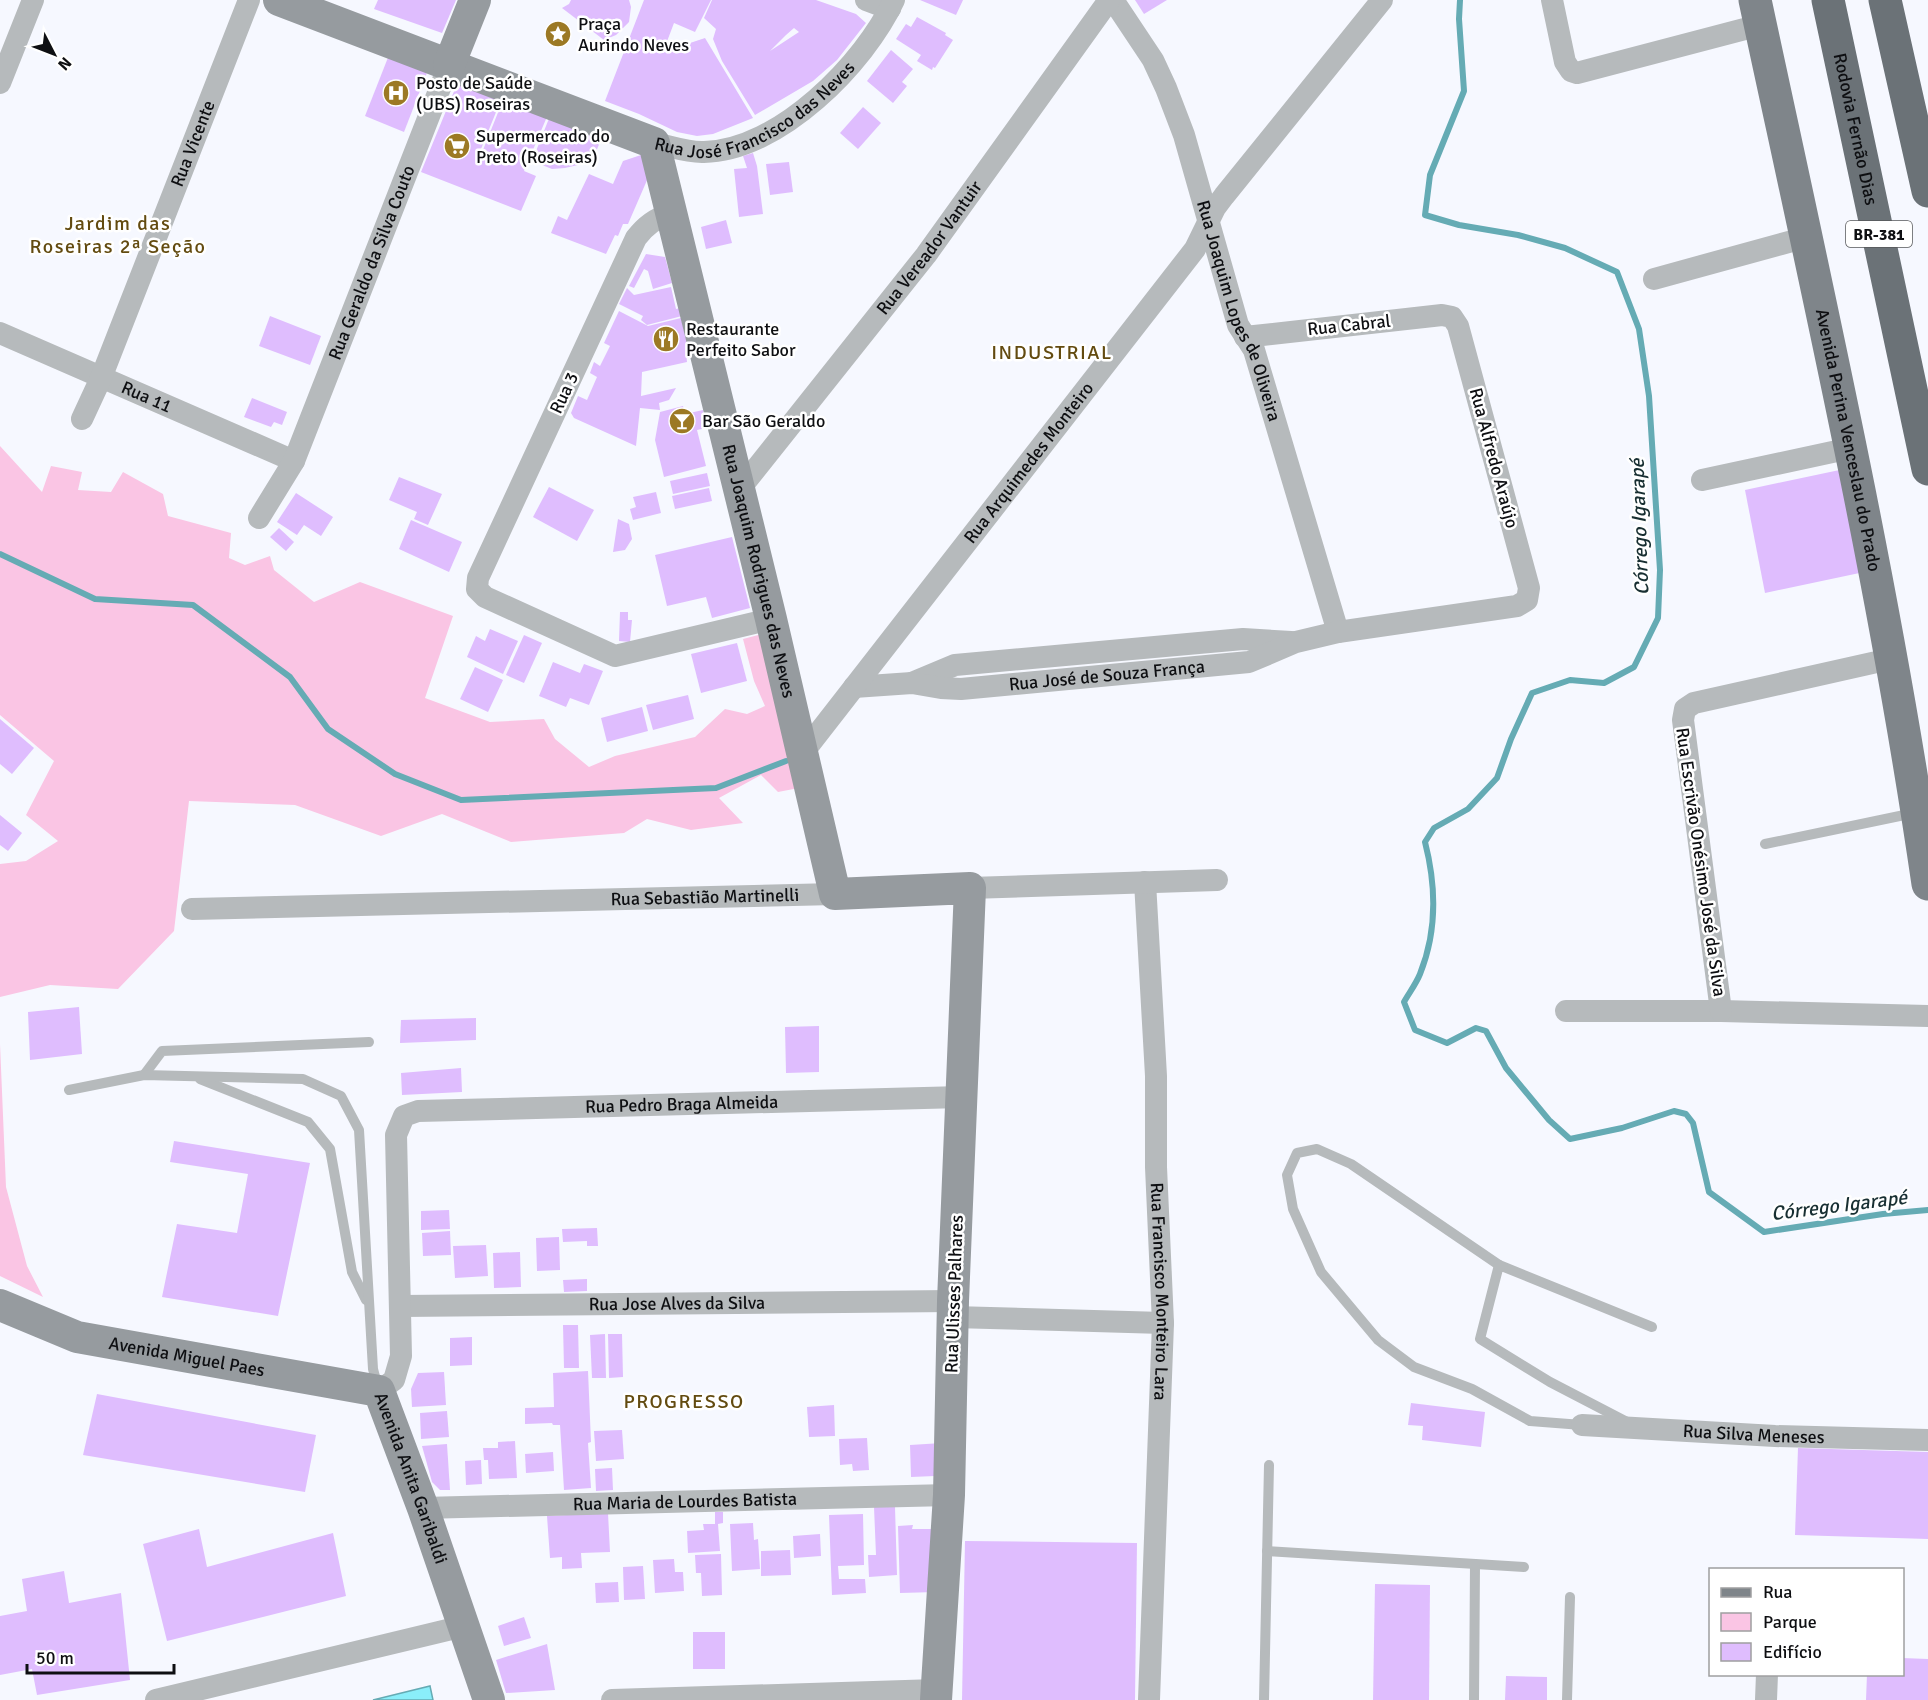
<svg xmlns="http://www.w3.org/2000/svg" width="1928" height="1700" font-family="Signika,sans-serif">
<rect width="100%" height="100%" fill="#f6f8ff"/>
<g fill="#fac5e4">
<path d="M0,446L42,492L51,466L82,472L78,490L111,492L123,472L163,494L168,516L231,533L229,558L245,565L270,556L274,570L314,602L360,582L453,616L425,698L490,722L544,719L555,739L589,767L615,756L695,737L725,709L747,714L765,706L754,681L743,639L766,633L804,787L778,792L761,775L719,798L743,823L691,830L647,819L624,833L511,842L442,814L381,836L295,805L189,801L174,931L118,989L50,985L0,997V864L26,861L58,841L26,815L54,761L0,715Z"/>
<path d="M0,1044L6,1187L27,1266L43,1297L0,1276Z"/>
</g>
<path fill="#8aeefa" stroke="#65abb4" stroke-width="1.5" d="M430,1686L433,1700H373Z"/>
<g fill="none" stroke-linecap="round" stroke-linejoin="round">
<g stroke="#65abb4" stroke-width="6">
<path d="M1460,0L1459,19L1464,91L1430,175L1425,215L1459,225L1518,235L1565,248L1617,272L1639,329L1649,396L1660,570L1658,618L1634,667L1604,683L1570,680L1532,693L1511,739L1497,778L1468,809L1434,828L1425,842C1436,885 1437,932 1420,974C1416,984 1409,993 1404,1002L1415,1030L1447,1043L1476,1028L1486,1031L1506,1068L1549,1120L1570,1139L1622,1128L1674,1111L1686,1114L1693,1123L1709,1192L1764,1232L1883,1214L1928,1210"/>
<path d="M0,554L95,599L193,605L290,677L328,729L395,774L461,800L716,788L786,761"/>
</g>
</g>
<g fill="#dfbdfe" fill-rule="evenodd">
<path d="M378,0H456L442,33L374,9Z"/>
<path d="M571,0H629L631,7L629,22L616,35L604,40L562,8L569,4Z"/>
<path d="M644,0H711L695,32L674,23L663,52L705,38L753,118L713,134L697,136L677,132L639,114L605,101Z"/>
<path d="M712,0H816L856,14L866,23L837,60L813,81L755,115L722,61L713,39L716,29L704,18ZM794,28L799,32L770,51L786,35Z"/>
<path d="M920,0H963L956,15Z"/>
<path d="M1135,0H1167L1144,14Z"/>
<path d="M917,17L946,33L945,35L953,40L935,68L933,67L932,70L917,61L921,55L896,39L906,24L911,27Z"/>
<path d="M891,50L913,69L902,82L907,86L893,103L867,81Z"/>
<path d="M389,55L428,70L404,132L365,116Z"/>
<path d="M457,84L503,95L479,154L481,155L505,95L549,112L524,171L536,176L521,211L421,172Z"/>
<path d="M863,107L881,123L858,149L840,133Z"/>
<path d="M550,116L603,135L595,154L578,165L565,168L552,169L532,161Z"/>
<path d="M753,153L757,166L763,214L739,217L734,169L747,168L743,156Z"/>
<path d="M641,155L651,171L628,224H623L618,236L615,235L606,254L551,233L558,216L567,220L589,174L613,184L623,161Z"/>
<path d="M789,162L793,192L770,195L766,164Z"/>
<path d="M726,220L732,243L706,249L701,227Z"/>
<path d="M646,254L665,257L672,283L653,289L648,271L644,269L634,288L629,286Z"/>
<path d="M671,287L676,309L680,308L682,316L647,325L641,320L643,316L619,304L627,288L634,295Z"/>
<path d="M619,311L648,326L681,318L689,352L686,353L687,362L642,372L641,396L676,388L669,400L659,403L660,410L640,408L636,446L574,418L571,413L578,396L587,400L597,377L590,373L594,362L600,366L610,346L604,343Z"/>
<path d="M270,316L321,336L310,365L259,346Z"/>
<path d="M252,398L287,412L282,425L274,422L271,427L244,417Z"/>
<path d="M683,406L685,414L703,410L707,428L697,430L706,466L664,477L655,440L660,412Z"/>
<path d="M1849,468L1869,571L1765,593L1745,490Z"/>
<path d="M707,473L710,486L673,494L670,481Z"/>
<path d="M399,477L442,494L428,525L414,519L417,512L389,500Z"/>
<path d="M549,487L594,510L577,541L533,517Z"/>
<path d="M709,488L712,501L675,509L672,496Z"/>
<path d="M656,492L661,513L633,520L630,509L636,507L633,497Z"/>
<path d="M296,493L333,517L321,536L304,525L297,535L277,522Z"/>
<path d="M618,519L629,524L632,539L625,550L613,552Z"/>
<path d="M411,520L462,542L449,572L399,549Z"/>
<path d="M279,528L294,542L286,551L270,537Z"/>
<path d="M732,537L750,608L712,618L706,597L667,606L655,555Z"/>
<path d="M620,612H628V620H632L630,642L619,641Z"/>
<path d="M490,629L518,641L503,674L467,657L476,636L485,641Z"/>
<path d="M524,635L542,643L524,683L506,675Z"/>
<path d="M737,643L747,681L701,693L691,654Z"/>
<path d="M553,662L580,673L584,664L603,671L589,705L570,698L566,707L539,696Z"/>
<path d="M475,667L503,680L488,712L460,699Z"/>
<path d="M688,695L694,719L653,730L646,705Z"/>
<path d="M642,707L648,731L607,742L601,718Z"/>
<path d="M0,719L34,748L12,774L0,764Z"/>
<path d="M0,815L22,833L8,851L0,845Z"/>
<path d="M79,1007L82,1054L30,1060L28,1012Z"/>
<path d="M476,1018V1040L400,1043L401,1020Z"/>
<path d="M819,1026V1072L786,1073L785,1027Z"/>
<path d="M461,1068L462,1092L402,1095L401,1073Z"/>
<path d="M174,1141L310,1163L278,1316L162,1297L177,1224L237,1233L248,1174L170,1162Z"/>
<path d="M449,1210L450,1229L421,1230V1211Z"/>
<path d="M597,1228L598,1246H587V1241L563,1242L562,1229Z"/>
<path d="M450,1231L451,1255L423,1256L422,1233Z"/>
<path d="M559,1237L560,1270L537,1271L536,1238Z"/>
<path d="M486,1245L488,1276L455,1278L453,1246Z"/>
<path d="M520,1252L521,1287L494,1288L493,1253Z"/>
<path d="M587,1279V1291L564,1292L563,1280Z"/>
<path d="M563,1325H578L579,1368H564Z"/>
<path d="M605,1334L606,1378H592L590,1335Z"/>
<path d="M608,1334H622L623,1377L609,1378Z"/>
<path d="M472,1337V1365L450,1366V1338Z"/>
<path d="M588,1371L591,1442L588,1443L591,1488L564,1490L560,1425H553L552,1423L525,1424V1408L554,1407L553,1373Z"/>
<path d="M444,1372L446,1405L412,1407L411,1389L418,1373Z"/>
<path d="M97,1394L316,1435L305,1492L83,1455Z"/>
<path d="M1411,1403L1485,1412L1481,1447L1422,1440L1423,1426L1408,1425Z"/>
<path d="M834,1405L835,1436L809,1437L807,1407Z"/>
<path d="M447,1411L449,1437L421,1439L420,1413Z"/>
<path d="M622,1430L624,1459L596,1461L594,1431Z"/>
<path d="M867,1438L869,1470L853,1471L852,1464L840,1465L839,1439Z"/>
<path d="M515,1441L517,1478L489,1479L488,1460H484L483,1448H498V1442Z"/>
<path d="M942,1443L935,1476L911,1477L910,1445Z"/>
<path d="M447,1444L450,1490H440L432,1482L422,1446Z"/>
<path d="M1798,1448L1928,1452V1539L1795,1535Z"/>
<path d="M553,1452L554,1471L526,1473L525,1454Z"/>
<path d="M481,1460L482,1484L466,1485L465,1461Z"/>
<path d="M612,1468L613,1490L596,1491L595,1469Z"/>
<path d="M874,1507H895L897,1575L869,1577L868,1555H876Z"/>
<path d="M715,1512H723V1523L718,1524L720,1551L688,1553L687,1531L704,1530L703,1524H715Z"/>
<path d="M608,1513L610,1552L581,1553L582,1568L562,1569V1557L550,1558L547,1516Z"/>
<path d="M863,1514L864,1565L838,1566L839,1579H865L866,1593L832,1595L829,1515Z"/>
<path d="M753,1523L754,1540L758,1539L760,1569L732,1571L730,1524Z"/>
<path d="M913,1525L912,1529H934L936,1592L900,1593L898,1526Z"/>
<path d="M199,1529L207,1567L333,1533L346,1596L167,1641L143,1544Z"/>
<path d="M820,1534L821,1556L794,1558L793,1536Z"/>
<path d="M965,1541L1137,1543L1135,1700H962Z"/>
<path d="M790,1550L791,1575L761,1576V1551Z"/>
<path d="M721,1554L722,1595L702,1596L701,1573H696L695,1555Z"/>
<path d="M674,1559L675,1572H683L684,1591L655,1593L653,1560Z"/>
<path d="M643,1566L645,1599L624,1600L623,1567Z"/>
<path d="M64,1571L69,1603L121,1593L130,1680L37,1695L32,1669L0,1675V1616L27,1611L22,1579Z"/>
<path d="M618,1582L619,1602L596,1603L595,1583Z"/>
<path d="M1375,1584L1430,1585L1429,1700H1373Z"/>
<path d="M524,1617L531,1638L504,1646L498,1626Z"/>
<rect x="693" y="1632" width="32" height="37"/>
<path d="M547,1644L555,1690L506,1693L496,1660Z"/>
<path d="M1902,1658L1928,1659V1700H1866L1867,1674H1902Z"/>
<path d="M1506,1676L1547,1677V1700H1505Z"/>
</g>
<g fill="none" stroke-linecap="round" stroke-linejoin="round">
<g stroke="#b6babc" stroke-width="10">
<path d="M1765,844L1914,813"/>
<path d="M144,1075L162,1051L369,1042"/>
<path d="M200,1079L308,1122L330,1149L352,1272L366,1300"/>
<path d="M69,1090L144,1075L303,1079L341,1096L359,1130L373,1369L378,1388"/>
<path d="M1499,1265L1351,1164L1317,1149L1297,1153L1287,1175L1293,1209L1321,1272L1378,1340L1414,1367L1472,1389L1530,1421L1582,1425"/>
<path d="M1627,1422L1550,1382L1480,1339L1499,1265L1652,1327"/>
<path d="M1267,1551L1524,1567"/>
<path d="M1264,1700L1269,1465"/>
<path d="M1474,1700L1475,1564"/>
<path d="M1567,1700L1570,1597"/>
</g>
<g stroke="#b6babc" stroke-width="22">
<path d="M866,0L890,9"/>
<path id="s1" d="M1113,0L1153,60L1166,88L1184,135L1238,325L1254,350L1338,632"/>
<path d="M1552,0L1565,62L1571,71L1577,73L1760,25"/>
<path d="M0,83L33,0"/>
<path id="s2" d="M654,143C670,146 688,153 704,152C779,151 865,63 894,0"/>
<path d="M671,213C655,219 646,225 636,238L478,578L477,589L485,597L615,656L771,619"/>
<path d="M1654,279L1807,237"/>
<path id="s3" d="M0,333L294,461"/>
<path id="s4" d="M82,419L101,378L249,0"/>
<path d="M1702,480L1851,448"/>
<path id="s5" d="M739,490L926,255L1109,0"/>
<path id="s6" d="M259,518L294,461L449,65"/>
<path d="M912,683L955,665L1243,639L1291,642"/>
<path id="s7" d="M854,687L912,683L941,688L961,689L1249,662L1296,642L1338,632L1517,606L1527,600L1529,588L1458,326L1452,317L1442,315L1245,337"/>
<path id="s8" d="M802,754L1195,249L1215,208L1224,196L1382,0"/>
<path id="s9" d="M1145,882L1156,1076V1167L1163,1323L1149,1700"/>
<path d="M970,888L1217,880"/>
<path id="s10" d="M192,909L835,894"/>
<path d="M1566,1011H1721L1928,1016"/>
<path d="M1721,1011L1683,720L1685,709L1694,703L1890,659"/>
<path id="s11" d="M401,1306L953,1301"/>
<path d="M953,1317L1163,1323"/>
<path id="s12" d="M379,1391L394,1380L401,1356L396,1135L404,1116L418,1111L962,1097"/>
<path id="s13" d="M1582,1425L1775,1436L1928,1440"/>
<path id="s14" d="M423,1508L949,1495"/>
<path d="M156,1700L464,1626"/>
<path d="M612,1700L937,1690"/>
<path d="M1766,1700L1767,1674"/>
</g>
<g stroke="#969b9f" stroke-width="32">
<path id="s15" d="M279,0L654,143L771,619L835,894L970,888L953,1301L949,1495L936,1700"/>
<path d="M449,65L475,0"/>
<path id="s16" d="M0,1305L77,1337L379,1391L423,1508L489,1700"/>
</g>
<path stroke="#7f858a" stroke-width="33" id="s17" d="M1755,0C1818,294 1885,587 1928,884"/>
<g stroke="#6b7277" stroke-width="33">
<path id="s18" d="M1828,0L1928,469"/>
<path d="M1885,0L1928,191"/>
</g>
</g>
<defs>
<symbol id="sight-disc" viewBox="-11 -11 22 22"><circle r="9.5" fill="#9c7924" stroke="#fff"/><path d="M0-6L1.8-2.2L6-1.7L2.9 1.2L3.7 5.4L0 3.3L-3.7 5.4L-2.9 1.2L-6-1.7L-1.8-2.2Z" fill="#fff"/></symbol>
<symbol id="hospital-disc" viewBox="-11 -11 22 22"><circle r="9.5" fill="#9c7924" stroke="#fff"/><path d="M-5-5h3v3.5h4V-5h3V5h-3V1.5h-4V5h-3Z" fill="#fff"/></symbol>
<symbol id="supermarket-disc" viewBox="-11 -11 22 22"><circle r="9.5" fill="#9c7924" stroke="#fff"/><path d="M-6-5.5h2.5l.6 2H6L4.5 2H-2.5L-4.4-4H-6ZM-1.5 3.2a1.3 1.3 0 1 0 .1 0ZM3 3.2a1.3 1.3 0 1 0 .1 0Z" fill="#fff"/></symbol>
<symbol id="restaurant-disc" viewBox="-11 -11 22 22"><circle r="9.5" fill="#9c7924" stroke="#fff"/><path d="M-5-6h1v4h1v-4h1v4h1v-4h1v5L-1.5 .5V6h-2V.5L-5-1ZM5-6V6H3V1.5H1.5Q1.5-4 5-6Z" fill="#fff"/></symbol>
<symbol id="bar-disc" viewBox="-11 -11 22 22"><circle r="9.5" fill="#9c7924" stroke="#fff"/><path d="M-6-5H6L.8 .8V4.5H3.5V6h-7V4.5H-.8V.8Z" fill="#fff"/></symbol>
</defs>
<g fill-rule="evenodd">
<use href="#sight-disc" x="543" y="19" width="30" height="30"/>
<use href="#hospital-disc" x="381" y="78" width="30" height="30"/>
<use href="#supermarket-disc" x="442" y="131" width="30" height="30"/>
<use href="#restaurant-disc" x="651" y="324" width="30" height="30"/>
<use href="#bar-disc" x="667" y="406" width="30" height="30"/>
</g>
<g text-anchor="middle" stroke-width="5" stroke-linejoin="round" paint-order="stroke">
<rect fill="#fff" stroke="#565759" stroke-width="1.5" x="1846" y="221" width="66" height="26" rx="4.5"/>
<g font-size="16" font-weight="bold" fill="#0e0f12">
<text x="1879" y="240">BR-381</text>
</g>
<g font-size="18" fill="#0e0f12" stroke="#fff" text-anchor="start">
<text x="578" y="30">Praça<tspan x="578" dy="21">Aurindo Neves</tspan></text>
<text x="416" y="89">Posto de Saúde<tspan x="416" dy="21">(UBS) Roseiras</tspan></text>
<text x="476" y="142">Supermercado do<tspan x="476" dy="21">Preto (Roseiras)</tspan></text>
<text x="686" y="335">Restaurante<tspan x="686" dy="21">Perfeito Sabor</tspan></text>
<text x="702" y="427">Bar São Geraldo</text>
</g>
<g font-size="18" fill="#0e0f12" stroke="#fff">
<text dy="6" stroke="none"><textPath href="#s2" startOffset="114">Rua José Francisco das Neves</textPath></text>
<text dy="6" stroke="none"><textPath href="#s18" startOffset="132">Rodovia Fernão Dias</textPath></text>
<text dy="6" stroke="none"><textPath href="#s4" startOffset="297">Rua Vicente</textPath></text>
<text dy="6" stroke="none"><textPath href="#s5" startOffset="308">Rua Vereador Vantuir</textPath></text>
<text dy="6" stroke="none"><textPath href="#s6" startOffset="280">Rua Geraldo da Silva Couto</textPath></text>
<text dy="6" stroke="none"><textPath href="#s1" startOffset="338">Rua Joaquim Lopes de Oliveira</textPath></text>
<text transform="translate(1349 325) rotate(-6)" y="6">Rua Cabral</text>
<text transform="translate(564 393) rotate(-65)" y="6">Rua 3</text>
<text dy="6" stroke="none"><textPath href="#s3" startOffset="160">Rua 11</textPath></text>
<text dy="6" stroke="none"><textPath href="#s17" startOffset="450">Avenida Perina Venceslau do Prado</textPath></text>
<text transform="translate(1494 458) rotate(75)" y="6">Rua Alfredo Araújo</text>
<text dy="6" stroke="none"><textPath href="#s8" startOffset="369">Rua Arquimedes Monteiro</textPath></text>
<text dy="6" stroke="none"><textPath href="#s15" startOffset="842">Rua Joaquim Rodrigues das Neves</textPath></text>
<text dy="6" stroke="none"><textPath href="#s7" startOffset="254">Rua José de Souza França</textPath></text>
<text transform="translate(1701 862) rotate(82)" y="6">Rua Escrivão Onésimo José da Silva</text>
<text dy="6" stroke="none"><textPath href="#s10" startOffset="513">Rua Sebastião Martinelli</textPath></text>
<text dy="6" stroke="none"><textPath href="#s12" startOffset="564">Rua Pedro Braga Almeida</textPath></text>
<text dy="6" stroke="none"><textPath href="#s9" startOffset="410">Rua Francisco Monteiro Lara</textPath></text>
<text transform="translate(954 1294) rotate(-88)" y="6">Rua Ulisses Palhares</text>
<text dy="6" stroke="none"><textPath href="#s11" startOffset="276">Rua Jose Alves da Silva</textPath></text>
<text dy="6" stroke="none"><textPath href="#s16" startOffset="195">Avenida Miguel Paes</textPath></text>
<text dy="6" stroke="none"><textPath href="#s13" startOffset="172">Rua Silva Meneses</textPath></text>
<text dy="6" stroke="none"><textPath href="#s16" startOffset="483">Avenida Anita Garibaldi</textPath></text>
<text dy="6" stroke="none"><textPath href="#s14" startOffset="262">Rua Maria de Lourdes Batista</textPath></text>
</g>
<g font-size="20" letter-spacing="1.5" fill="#634b10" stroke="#fff">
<text x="118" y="230">Jardim das<tspan x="118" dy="23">Roseiras 2ª Seção</tspan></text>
<text x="1052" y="359">INDUSTRIAL</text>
<text x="684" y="1408">PROGRESSO</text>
</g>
<g font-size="20" font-style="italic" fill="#182f32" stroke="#fff">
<text transform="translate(1639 527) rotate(-92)" y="7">Córrego Igarapé</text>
<text transform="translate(1839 1205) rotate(-7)" y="7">Córrego Igarapé</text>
</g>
</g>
<rect x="1709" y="1568" width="195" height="108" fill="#ffffff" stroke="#9f9fa0" stroke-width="1.5"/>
<rect x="1721" y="1588" width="30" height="9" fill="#7f858a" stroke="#9f9fa0" stroke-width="1.5"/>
<text x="1763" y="1598" font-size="18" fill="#0e0f12">Rua</text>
<rect x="1721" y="1613" width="30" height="18" fill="#fac5e4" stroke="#9f9fa0" stroke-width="1.5"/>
<text x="1763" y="1628" font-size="18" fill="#0e0f12">Parque</text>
<rect x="1721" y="1643" width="30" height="18" fill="#dfbdfe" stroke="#9f9fa0" stroke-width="1.5"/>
<text x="1763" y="1658" font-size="18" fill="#0e0f12">Edifício</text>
<g transform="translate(54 54) rotate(132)" stroke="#ffffff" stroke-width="4.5" paint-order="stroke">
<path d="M0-4.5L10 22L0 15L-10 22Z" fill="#0e0f12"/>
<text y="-9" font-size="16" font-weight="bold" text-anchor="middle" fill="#0e0f12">N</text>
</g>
<path d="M27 1664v9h147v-9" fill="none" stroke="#0e0f12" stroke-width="3"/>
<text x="36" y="1664" font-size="18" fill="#0e0f12" stroke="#ffffff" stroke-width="4.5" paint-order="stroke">50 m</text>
</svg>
